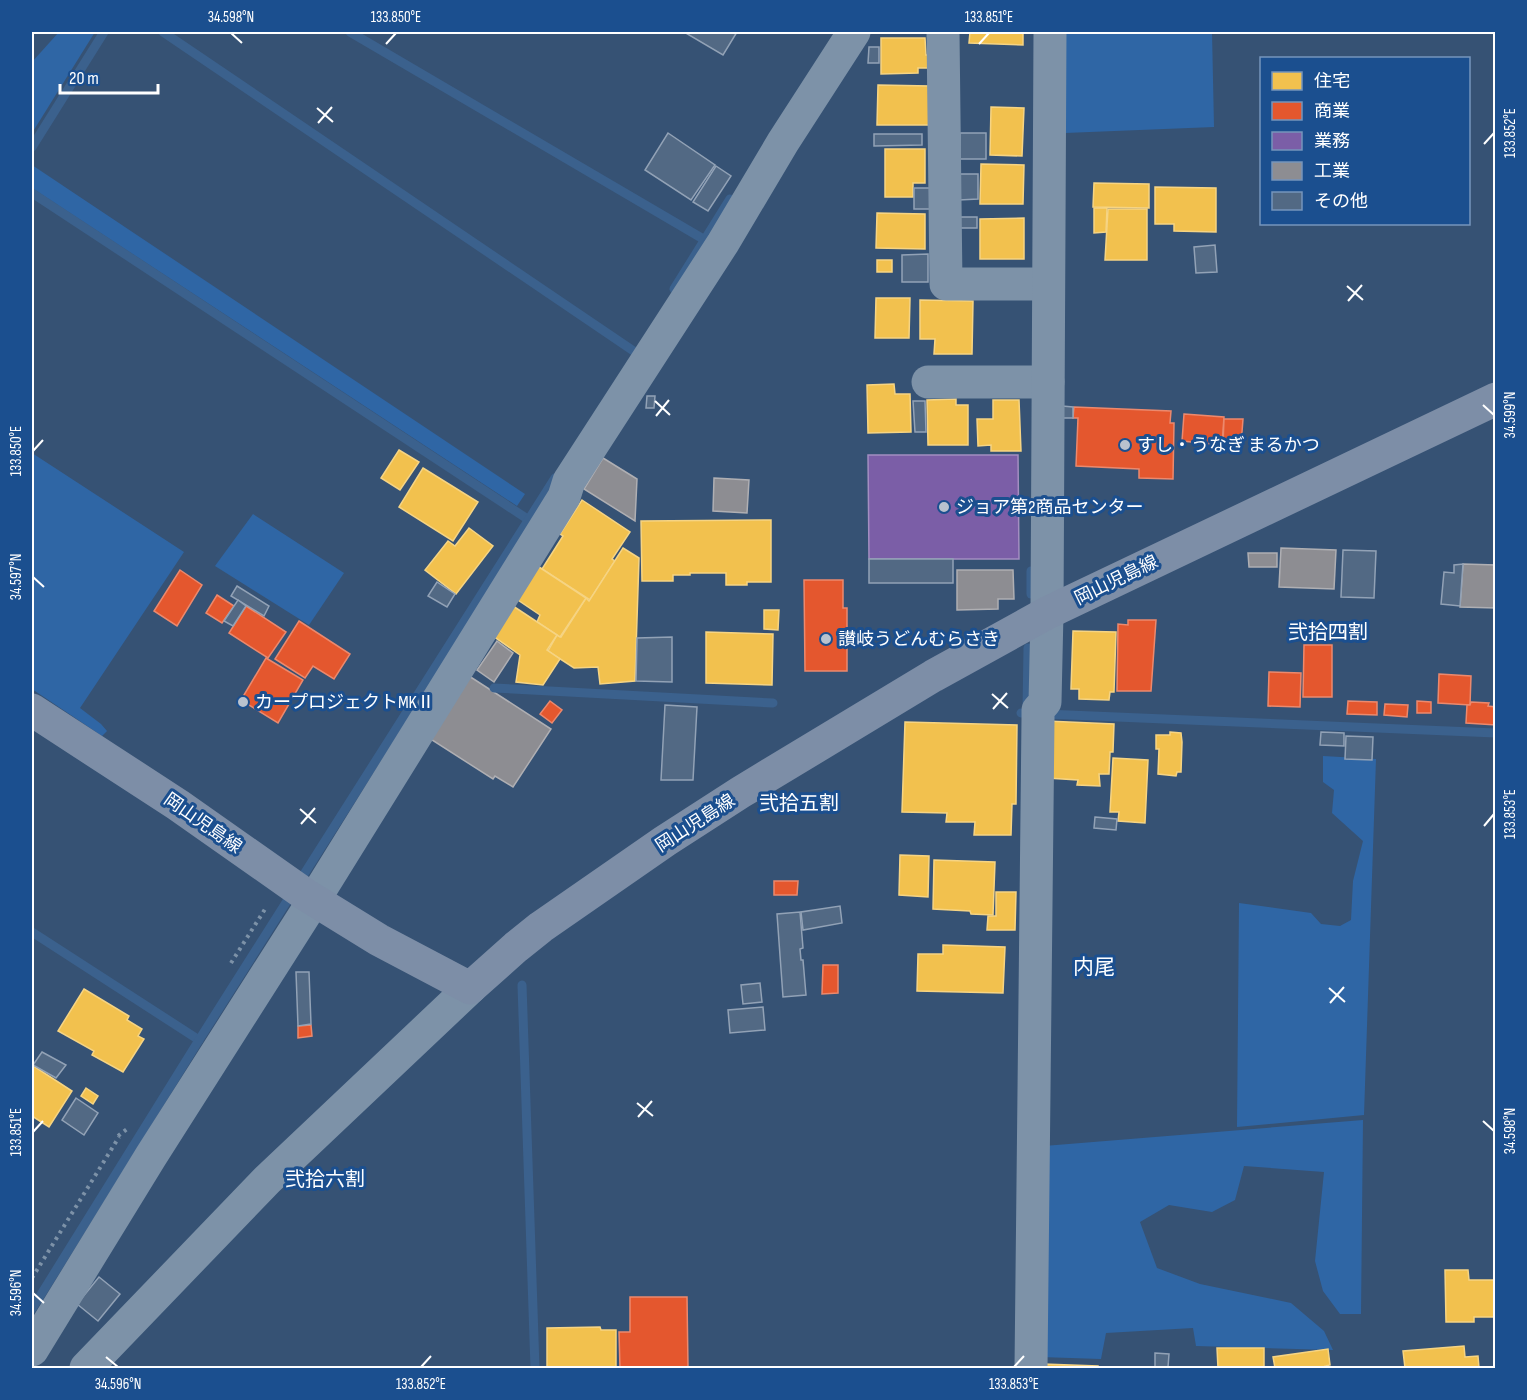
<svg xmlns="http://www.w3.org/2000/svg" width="1527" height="1400" font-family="'Sofia Sans Condensed','Noto Sans JP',sans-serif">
<rect width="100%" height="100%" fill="#365274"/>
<g fill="#2f66a5">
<path d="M59,32H95L32,133V62Z"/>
<path d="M1066,32H1212L1214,127L1065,133Z"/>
<path d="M32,165L525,494L517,506L32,188Z"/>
<path d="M32,453L184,552L80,708L101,724L107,731L102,736L32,689Z"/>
<path d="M253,514L344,573L309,625L215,566Z"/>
<path d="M1323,756L1376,759L1364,1115L1237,1127L1239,903L1311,913L1321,924L1340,926L1351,920L1353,881L1363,841L1332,813L1334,790L1323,782Z"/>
<path d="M1363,1120L1361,1314H1340L1323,1291L1315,1261L1324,1172L1244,1166L1235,1200L1212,1212L1169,1205L1140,1222L1157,1268L1200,1284L1291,1303L1324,1331L1333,1350L1196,1346L1193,1328L1106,1333L1101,1359L1040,1357L1044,1146Z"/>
</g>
<g fill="#f2c14e" stroke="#f6d483" stroke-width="1.5">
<path d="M970,32H1023V45L969,43Z"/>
<path d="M881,38H925L926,55H931V68H918V73L881,74Z"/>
<path d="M878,85L930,86L929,125H877Z"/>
<path d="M991,107L1024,108L1022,156L990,155Z"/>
<path d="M885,149H925V183H913V197H885Z"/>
<path d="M981,164L1024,165L1023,204H980Z"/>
<path d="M1094,183L1149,184V208L1093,207Z"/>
<path d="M1155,187L1216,188V232L1174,231V224H1155Z"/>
<path d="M1094,208H1107L1106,232L1094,233Z"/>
<path d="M1108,209H1147V260H1105Z"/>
<path d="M877,213L925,214V249L876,248Z"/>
<path d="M1024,218V259H980V219Z"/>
<rect x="877" y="260" width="15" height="12"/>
<path d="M876,298H910L909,338H875Z"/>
<path d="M920,300L973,301L972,354H934L935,339H920Z"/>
<path d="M894,384L895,394H910L911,432L868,433L867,385Z"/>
<path d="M956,399V405H968V445H928L927,400Z"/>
<path d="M993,400H1019L1021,451H991V445L978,446L977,419H993Z"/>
<path d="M399,450L419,462L400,490L381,478Z"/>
<path d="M423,468L478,502L453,541L399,507Z"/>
<path d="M582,500L630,532L612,559L615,561L590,600L542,569L563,536L560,534Z"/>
<path d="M771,520V582H747V585H726V573H690V575H673V581H642L641,521Z"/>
<path d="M469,528L493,546L456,594L425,570L448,541L455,546Z"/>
<path d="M623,548L639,558L635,681L600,684L598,667L574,668L548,651L557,635L561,637L586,598L589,601Z"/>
<path d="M536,565L586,598L560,637L537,622L540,615L515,598Z"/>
<path d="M513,606L557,635L547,650L560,659L543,685L516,682L520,655L493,636Z"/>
<path d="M764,610H779L778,630L764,629Z"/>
<path d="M1073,631L1116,632L1114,692H1110L1109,700L1079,699V689H1071Z"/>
<path d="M706,632L773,634L772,685L706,683Z"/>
<path d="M1046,721L1114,724L1113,752H1110L1109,774H1099L1100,786L1077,785L1078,780L1047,778Z"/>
<path d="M905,722L1017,725L1016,804H1012L1011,835H974L975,822H946L947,813L902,812Z"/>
<path d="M1170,732L1181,733L1182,742L1181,772H1177L1176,776L1158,774L1159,749H1156V735H1170Z"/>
<path d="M1113,758L1148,760L1145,823L1118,821L1119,812H1110Z"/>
<path d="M900,855L929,856L928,897L899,895Z"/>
<path d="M934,860L995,862L993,915L971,914L970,911L933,909Z"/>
<path d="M996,892H1016L1015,930H987L988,916H996Z"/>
<path d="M943,945L1005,947L1003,993L917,991L918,954H943Z"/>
<path d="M84,989L129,1016L127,1020L142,1029L138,1036L144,1039L123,1072L92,1055L94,1051L58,1031Z"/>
<path d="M32,1065L72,1091L49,1127L32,1116Z"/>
<path d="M86,1088L98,1096L93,1104L81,1096Z"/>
<path d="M1445,1270H1468L1469,1280H1496V1317H1474V1322H1446Z"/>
<path d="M600,1327L601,1330H616V1368H547V1328Z"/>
<path d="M1464,1346L1465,1357L1478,1356L1479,1368H1405L1403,1351Z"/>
<path d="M1217,1348H1264V1368H1218Z"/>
<path d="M1328,1349L1330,1365L1325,1366V1368H1275L1273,1357Z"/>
<path d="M1043,1364L1098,1366V1368H1043Z"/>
</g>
<g fill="#e4572e" stroke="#ec896d" stroke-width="1.5">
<path d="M1074,407L1171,411L1170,423H1174L1173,479L1139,478V469L1076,466L1078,418H1073Z"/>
<path d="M1184,414L1224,417L1222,445L1182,441Z"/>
<path d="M1224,419H1243L1241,445L1223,444Z"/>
<path d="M180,570L202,585L177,626L154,611Z"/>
<path d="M804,580H843V608H847V671H805Z"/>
<path d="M217,595L234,606L222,623L206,613Z"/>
<path d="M246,606L286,632L268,658L229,633Z"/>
<path d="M1128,620H1156L1151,691H1117L1118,624L1128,625Z"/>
<path d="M299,621L350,654L334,679L313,666L305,678L275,659Z"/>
<path d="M1304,645H1332V697H1303Z"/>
<path d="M266,658L303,680L278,723L241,700Z"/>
<path d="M1269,672L1301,673L1300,707L1268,706Z"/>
<path d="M1439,674L1471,676L1470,705L1438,703Z"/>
<path d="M550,701L562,710L552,723L540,714Z"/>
<path d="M1348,701L1377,702V715L1347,714Z"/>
<path d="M1417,701L1431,702V713H1417Z"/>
<path d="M1471,702L1489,703L1488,706L1496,707V725L1466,723L1467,705H1470Z"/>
<path d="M1385,704L1408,705L1407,717L1384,715Z"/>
<path d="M774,881H798L797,895H774Z"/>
<path d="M823,965H838V993L822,994Z"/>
<path d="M311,1025L312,1036L298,1038V1026Z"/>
<path d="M630,1297H687L688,1368H620L619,1332H630Z"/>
</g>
<path fill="#7b5ea7" stroke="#a38ec1" stroke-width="1.5" d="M868,455H1018L1019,559H869Z"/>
<g fill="#8d8d92" stroke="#afafb3" stroke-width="1.5">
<path d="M603,458L637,479L635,521L584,489Z"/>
<path d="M714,478L749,480L747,513L713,511Z"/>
<path d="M1281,548L1336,550L1334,589L1279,587Z"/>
<path d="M1248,553H1277V567H1249Z"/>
<path d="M1463,564L1496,565V608L1460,607Z"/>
<path d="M957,570H1013L1014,599H998V609L957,610Z"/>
<path d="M497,641L513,653L494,682L477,670Z"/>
<path d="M469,676L551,729L513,787L495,776L493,779L429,738Z"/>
</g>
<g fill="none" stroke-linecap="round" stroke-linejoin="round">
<g stroke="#3b618d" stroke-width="9">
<path d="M163,32L635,352"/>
<path d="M350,32L705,240"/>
<path d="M32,147L104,32"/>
<path d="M32,193L529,520"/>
<path d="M674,289L730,199"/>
<path d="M1031,594V571"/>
<path d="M494,688L773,703"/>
<path d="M1027,709L1028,648"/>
<path d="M1021,713L1496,733"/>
<path d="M32,932L199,1040"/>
<path d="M522,985L535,1368"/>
<path d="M32,1309L199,1040L555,478"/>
</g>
</g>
<g fill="#526984" stroke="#92a2b6" stroke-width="1.5">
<path d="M684,32H737L723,55Z"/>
<path d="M869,47H879V63H868Z"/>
<path d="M668,133L715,165L691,200L645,170Z"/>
<rect x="960" y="133" width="26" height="26"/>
<path d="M874,134H922V145L874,146Z"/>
<path d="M716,166L731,176L708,211L693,202Z"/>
<path d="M959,174H978V199L959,200Z"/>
<rect x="914" y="188" width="19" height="21"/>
<path d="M957,217H977V228H958Z"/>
<path d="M1215,245L1217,272L1196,273L1194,247Z"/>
<path d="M928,254V282H902V255Z"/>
<path d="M647,396H655L654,408H646Z"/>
<path d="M913,401H925L926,432H915Z"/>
<path d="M1062,406L1073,407V418H1062Z"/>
<path d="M1343,550L1376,551L1374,598L1341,597Z"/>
<rect x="869" y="559" width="84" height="24"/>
<path d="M1463,564L1460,606L1441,604L1444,572L1454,573V565Z"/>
<path d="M437,582L455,594L447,607L428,596Z"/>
<path d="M237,586L269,606L264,616L231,596Z"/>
<path d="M238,600L246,606L233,626L224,621Z"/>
<path d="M672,637V682L636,681L637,638Z"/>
<path d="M665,705L697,707L693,780H661Z"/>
<path d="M1321,732L1344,733V746L1320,745Z"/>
<path d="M1346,736L1373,737L1372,760L1345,759Z"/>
<path d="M1095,817L1117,819L1116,830L1094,828Z"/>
<path d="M840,906L842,923L803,930L801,912Z"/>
<path d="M800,912L803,948L800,949L801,960H803L806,995L783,997L777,914Z"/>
<path d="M296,972H309L311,1024L298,1026Z"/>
<path d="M760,983L762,1002L743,1004L741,985Z"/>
<path d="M763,1007L765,1030L730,1033L728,1010Z"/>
<path d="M42,1052L66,1065L56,1078L33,1065Z"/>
<path d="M76,1098L98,1113L84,1135L62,1120Z"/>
<path d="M99,1277L120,1294L98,1321L77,1304Z"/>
<path d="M1155,1353L1169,1354L1168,1367H1155Z"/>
</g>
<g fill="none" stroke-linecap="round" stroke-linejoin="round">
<g stroke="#7d92a8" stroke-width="4" stroke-dasharray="3 4.5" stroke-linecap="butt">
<path d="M231,963L267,906"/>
<path d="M118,1136L127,1129"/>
<path d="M32,1278L119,1137"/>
</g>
<g stroke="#7d92a8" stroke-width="33">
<path d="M943,32L946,284H1043"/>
<path d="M928,382H1048"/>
<path d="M32,1350L151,1156L314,900L564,497L569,481L723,243L783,142L854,32"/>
<path d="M1031,1368L1038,719V710L1045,702L1047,613L1050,32"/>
</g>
<path stroke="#7d92a8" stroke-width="33" d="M86,1368L267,1180L470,988"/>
<path stroke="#7d8ea7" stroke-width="33" d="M32,710L178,805L306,895L379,940L470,988L516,947L541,927L665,841L741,792L933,676L1047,613L1496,399"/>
</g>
<path fill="none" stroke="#fff" stroke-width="2" d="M231,33L242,43M386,44L396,33M979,44L989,33M317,108L333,122M318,123L332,107M1484,144L1494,133M1347,286L1363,300M1348,301L1362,285M655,401L670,415M1483,405L1494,415M656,416L669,400M33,451L43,440M33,577L44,587M992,694L1008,708M993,709L1007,693M300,809L316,823M301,824L315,808M1484,826L1494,814M1329,988L1345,1002M1330,1003L1344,987M637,1103L653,1116M638,1117L652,1101M1483,1121L1494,1131M33,1132L43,1121M33,1293L44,1303M106,1357L118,1367M421,1367L431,1356M1014,1367L1024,1356"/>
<g fill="#b9c2ce" stroke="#1b4f8f" stroke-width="2">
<circle cx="1125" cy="445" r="6"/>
<circle cx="944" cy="507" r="6"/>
<circle cx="826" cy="639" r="6"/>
<circle cx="243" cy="702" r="6"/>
</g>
<g text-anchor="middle" stroke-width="6" stroke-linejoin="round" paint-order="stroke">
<g font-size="18" fill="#fff" stroke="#1b4f8f" text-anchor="start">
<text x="1137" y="451">すし・うなぎ まるかつ</text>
<text x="956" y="513">ジョア第2商品センター</text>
<text x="838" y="645">讃岐うどんむらさき</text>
<text x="255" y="708">カープロジェクトMKⅡ</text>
</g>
<g font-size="18" fill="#fff" stroke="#1b4f8f">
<text transform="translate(1116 580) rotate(-26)" y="6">岡山児島線</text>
<text transform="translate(203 823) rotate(35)" y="6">岡山児島線</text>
<text transform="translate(695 823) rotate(-33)" y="6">岡山児島線</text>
</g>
<g font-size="20" fill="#fff" stroke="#1b4f8f">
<text x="1328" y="639">弐拾四割</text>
<text x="799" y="810">弐拾五割</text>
<text x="325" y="1186">弐拾六割</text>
</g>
<g font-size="21" fill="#fff" stroke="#1b4f8f">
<text x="1094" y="974">内尾</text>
</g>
</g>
<rect width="1527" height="1400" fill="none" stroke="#1b4f8f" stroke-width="66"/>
<rect x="1260" y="57" width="210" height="168" fill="#1b4f8f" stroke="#7695bc" stroke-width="1.5"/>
<rect x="1272" y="72" width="30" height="18" fill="#f2c14e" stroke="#7695bc" stroke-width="1.5"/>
<text x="1314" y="87" font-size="18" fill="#ffffff">住宅</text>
<rect x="1272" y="102" width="30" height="18" fill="#e4572e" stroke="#7695bc" stroke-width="1.5"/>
<text x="1314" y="117" font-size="18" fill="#ffffff">商業</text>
<rect x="1272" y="132" width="30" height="18" fill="#7b5ea7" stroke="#7695bc" stroke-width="1.5"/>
<text x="1314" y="147" font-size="18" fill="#ffffff">業務</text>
<rect x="1272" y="162" width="30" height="18" fill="#8d8d92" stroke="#7695bc" stroke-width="1.5"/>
<text x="1314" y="177" font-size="18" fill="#ffffff">工業</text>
<rect x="1272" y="192" width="30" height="18" fill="#526984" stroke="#7695bc" stroke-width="1.5"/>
<text x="1314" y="207" font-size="18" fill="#ffffff">その他</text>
<path d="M60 84v9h98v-9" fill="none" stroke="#ffffff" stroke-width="3"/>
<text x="69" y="84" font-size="18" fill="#ffffff" stroke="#1b4f8f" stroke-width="4.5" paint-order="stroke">20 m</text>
<rect x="33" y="33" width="1461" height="1334" fill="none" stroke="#fff" stroke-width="2"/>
<g font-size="15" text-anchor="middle" fill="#fff">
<text x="231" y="22">34.598°N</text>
<text x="396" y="22">133.850°E</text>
<text x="989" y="22">133.851°E</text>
<text transform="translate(1510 133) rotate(-90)" y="5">133.852°E</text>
<text transform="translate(1510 415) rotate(-90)" y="5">34.599°N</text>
<text transform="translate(16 451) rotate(-90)" y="5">133.850°E</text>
<text transform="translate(16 577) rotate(-90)" y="5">34.597°N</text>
<text transform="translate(1510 814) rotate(-90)" y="5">133.853°E</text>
<text transform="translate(1510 1131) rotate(-90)" y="5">34.598°N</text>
<text transform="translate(16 1132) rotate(-90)" y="5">133.851°E</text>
<text transform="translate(16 1293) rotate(-90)" y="5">34.596°N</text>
<text x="118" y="1389">34.596°N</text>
<text x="421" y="1389">133.852°E</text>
<text x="1014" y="1389">133.853°E</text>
</g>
</svg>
